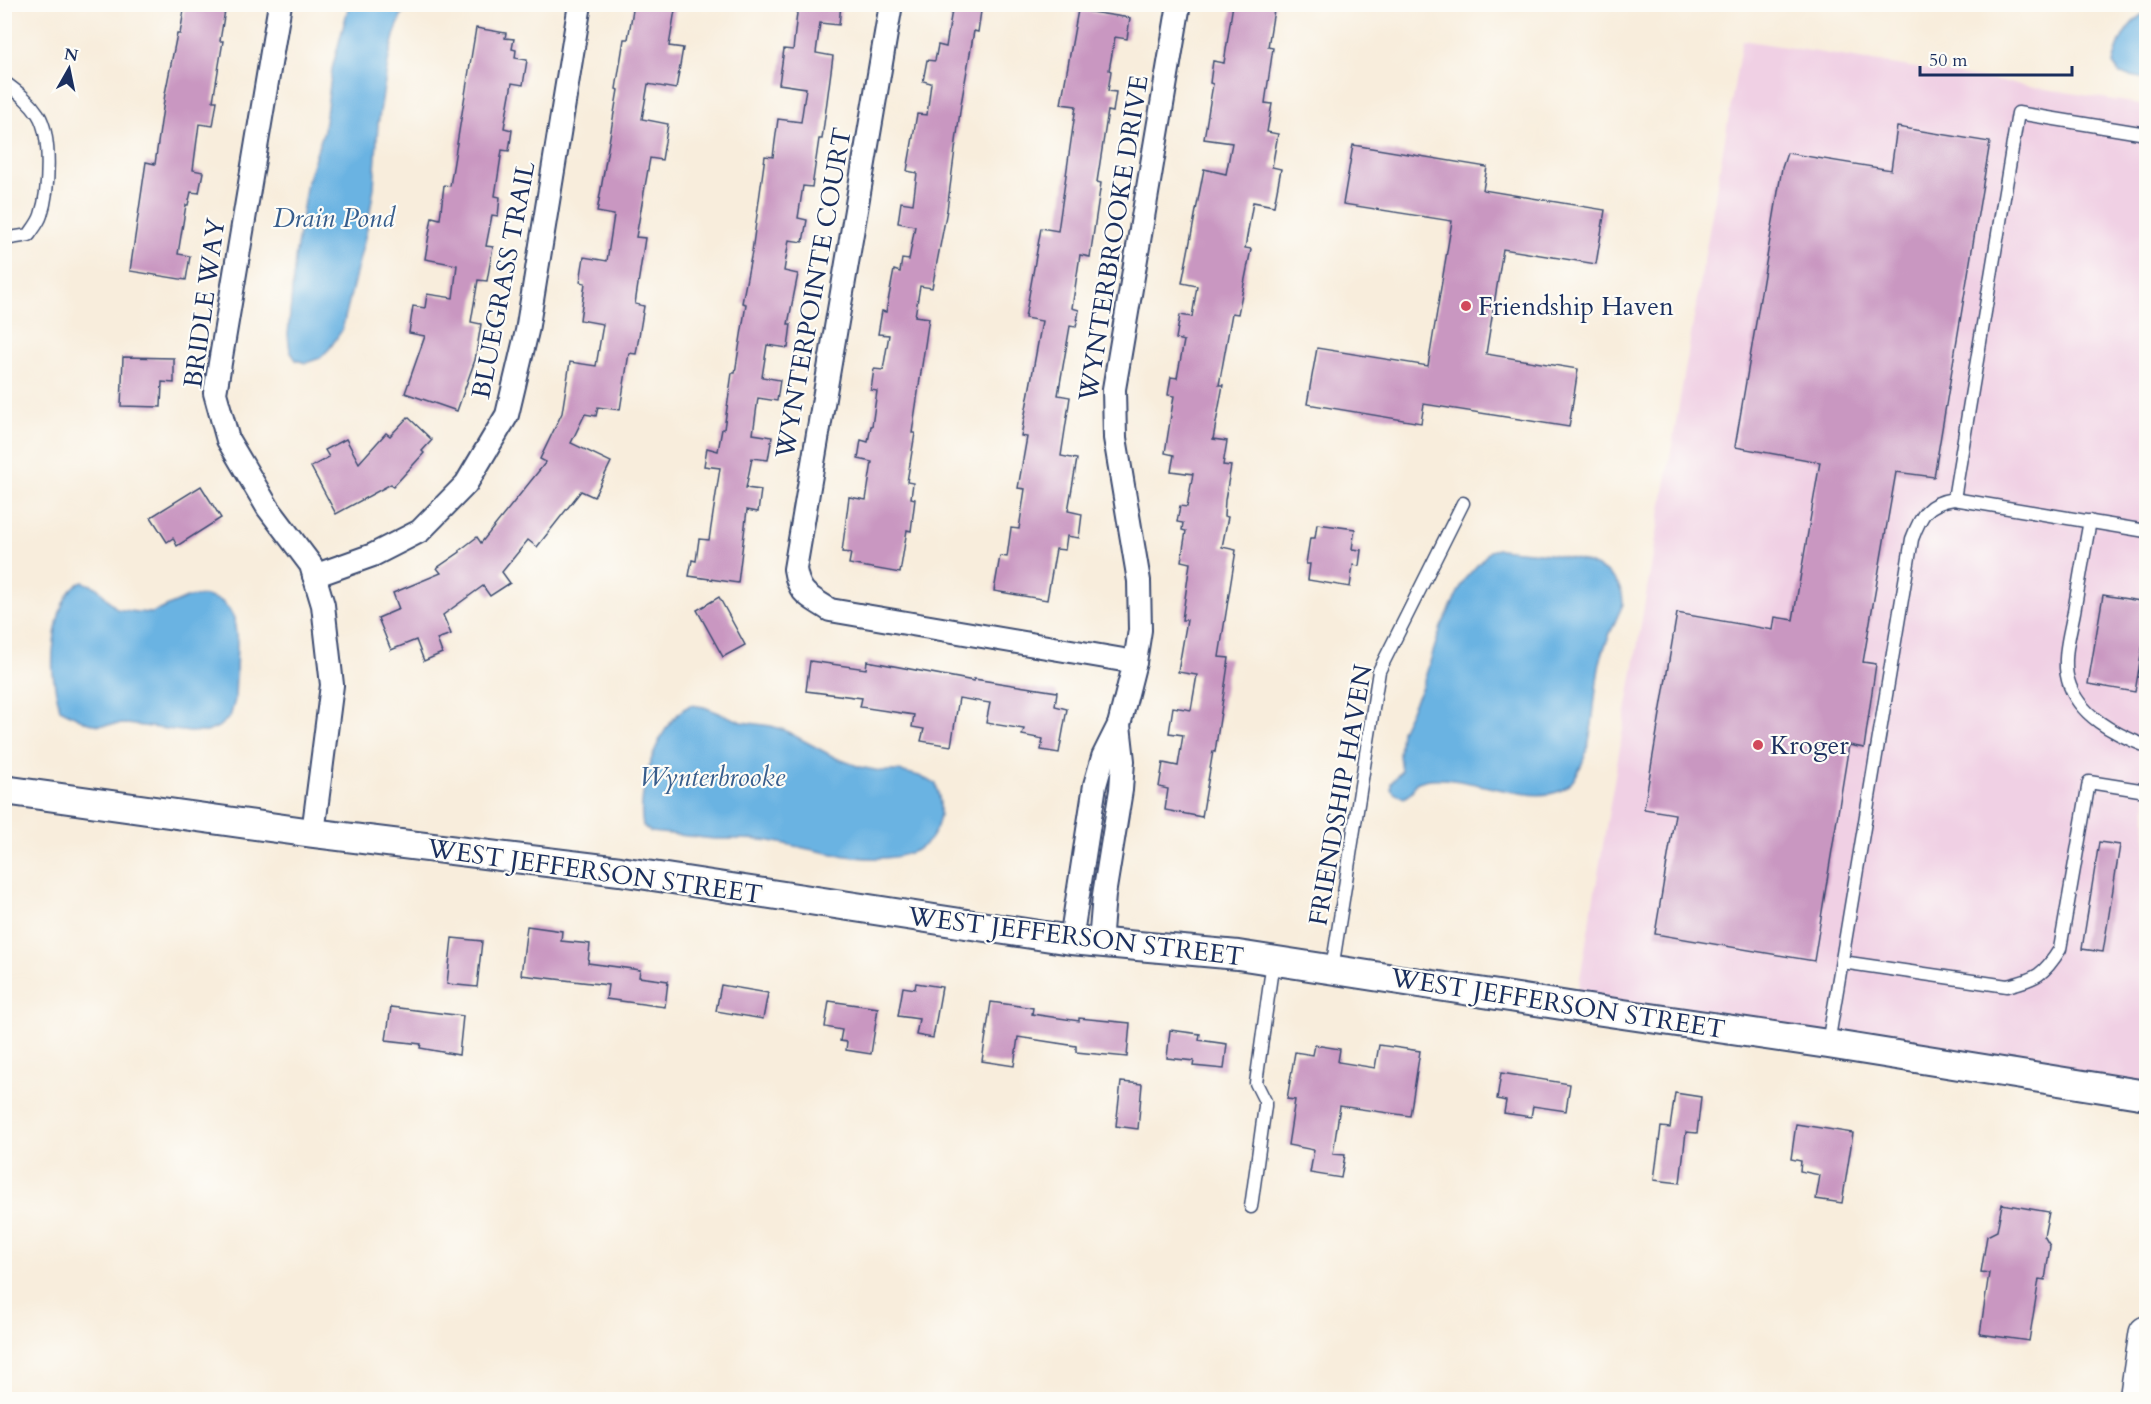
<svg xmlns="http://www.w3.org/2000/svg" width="2151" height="1404" font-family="Cardo,serif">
<rect width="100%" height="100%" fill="#fdfcf7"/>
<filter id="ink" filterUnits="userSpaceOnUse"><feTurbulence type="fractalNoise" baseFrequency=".0167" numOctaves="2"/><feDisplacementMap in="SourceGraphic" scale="12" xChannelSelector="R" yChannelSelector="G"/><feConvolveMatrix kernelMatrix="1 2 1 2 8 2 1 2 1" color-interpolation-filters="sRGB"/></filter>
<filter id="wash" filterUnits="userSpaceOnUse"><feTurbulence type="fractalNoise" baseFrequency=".008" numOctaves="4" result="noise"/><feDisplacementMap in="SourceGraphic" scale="24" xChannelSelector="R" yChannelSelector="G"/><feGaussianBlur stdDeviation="1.35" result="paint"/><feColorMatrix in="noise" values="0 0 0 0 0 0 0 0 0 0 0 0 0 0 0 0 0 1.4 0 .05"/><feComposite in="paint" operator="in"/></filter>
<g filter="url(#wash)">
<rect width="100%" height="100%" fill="#f8eddc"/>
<path fill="#f0d0e4" d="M1742,40L2146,105V1096L1575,1007Z"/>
<g fill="#6ab3e2" stroke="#4271a0" stroke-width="1.5">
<path d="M349,5H405L394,36L389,57L378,124L374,187L367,229L342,330L330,348L320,358L306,363L296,360L290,351L288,335L295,259L307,182L324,130L332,69Z"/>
<path d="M2146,12V79L2120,74L2113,64C2118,42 2126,24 2146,12Z"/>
<path d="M1498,549C1533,553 1624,553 1623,604C1615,623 1604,643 1600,663C1592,700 1596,745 1574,779C1547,821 1454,763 1416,783L1411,793L1404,798L1394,793L1391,789V783L1401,771L1399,755L1401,731L1422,687L1441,627L1464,580L1490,551Z"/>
<path d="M83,582L96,587L117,609L137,612L152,613L189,597L206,596L221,601L229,609L234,618L237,642L235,700L230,717L218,727L207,732H190L127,724L100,725L88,723L60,709C57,697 54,685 53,673C51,650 57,588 83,582Z"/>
<path d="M691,705L704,707L742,722L771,726L784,730L836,758L860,767L880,771H900L919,776L936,784C941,802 943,816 934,833C909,880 811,848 770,841C753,838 733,839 715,839C694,837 673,834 651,832L643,826C636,793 657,720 691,705Z"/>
</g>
<g id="blocks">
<g fill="#c997c1">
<path d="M185,4H226L220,41H223L213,101H217L213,126L199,124L193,170L203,172L199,193L191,192L188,205H186L178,254L190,256L186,280L130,271L146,162L155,164L165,94L177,34H180Z"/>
<path d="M634,4H676L669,46L683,48L676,89L648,84L642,119L668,124L662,160L650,158L636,237L645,238L635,304L644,306L636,354L629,353L620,410L598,407L596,416L585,414L571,443L611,462L594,497L581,491L537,547L528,540L502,572L510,583L490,596L483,586L443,615L451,634L437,639L442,653L424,661L416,640L391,650L378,618L399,609L393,593L441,573L437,568L460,552V550L477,537L481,543L546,462L540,459L562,413L570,362L596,366L603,324L580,320L585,283L580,282L584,257L607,261L614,215L597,212L618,90L616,89L624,39H628Z"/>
<path d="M798,4H841L839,25L820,23L816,53L833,56L822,139H819L812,187L803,186L798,218L807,220L803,242L789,240L784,271L798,274L788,324H791L788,348L767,345L762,377L780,380L777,401L758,398L753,434L772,437L768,460L752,458L746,488L761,490L758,512L747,510L738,583L689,576L692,560L696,561L699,539L709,540L720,468L704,466L707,448L718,451L722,429H724L732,373H735L746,304L742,303L752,252L765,156L773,157L778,119L801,122L806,88L779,84L784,49L793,50Z"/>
<path d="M953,4H982L978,32L974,31L961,104L947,210L932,288L920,286L915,316L929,318L912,433H915L907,482L913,483L911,498L915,499L911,531L907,530L900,573L849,564L851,553L842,552L849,497L866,500L872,462L858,459L861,440L868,442L871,426H872L877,391L871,390L874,369L883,370L889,335L878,334L882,311L886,312L894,270L900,272L902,259L909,260L915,226L898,223L901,202L913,204L917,173L907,171L917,114L927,115L931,83L923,81L927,60L935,61L938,45L946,47Z"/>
<path d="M1233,4H1275L1268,47L1273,48L1265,103L1272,104L1267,132L1278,134L1272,167L1281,169L1274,206L1253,202L1245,248L1251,249L1238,314L1232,313L1219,385H1223L1213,439L1227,441L1223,465L1231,466L1225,500L1224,516L1228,517L1222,547L1236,550L1219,657L1229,658L1215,752L1213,751L1202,817L1165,810L1168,789L1159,787L1163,763L1178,766L1183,735L1169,733L1173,707L1191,710L1197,675L1178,672L1187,620H1182L1190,563L1181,561L1186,531L1182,530L1183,523L1177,522L1180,506L1187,507L1193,474L1171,471L1174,455L1165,453L1174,396L1168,395L1171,377L1177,378L1184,341L1176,339L1180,315L1192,317L1197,286L1182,283L1204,169L1226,174L1232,143L1204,139L1213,84L1210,83L1213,61L1224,63Z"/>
<path d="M1078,10L1130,18L1127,39L1115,37L1109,70L1111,71L1108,91L1116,92L1113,112L1108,111L1097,182L1101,183L1090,257L1080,255L1072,308L1079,310L1076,327L1070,326L1058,395L1070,397L1061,456L1077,459L1068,511L1082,514L1079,538L1067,536L1065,550L1056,549L1047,600L994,591L1000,556L1007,557L1011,528L1019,529L1025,489L1018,488L1027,437L1021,436L1042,321L1025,318L1041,228L1058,231L1076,106L1061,104Z"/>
<path d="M476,28L506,33L505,38L514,39L512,49L516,50L515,58L527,60L523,85L512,83L504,128L512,130L509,151L502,150L495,196L500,197L498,216L492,215L486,246L493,247L487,281L478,280L471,322L481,324L475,360L457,411L405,393L425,336L409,333L413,306L425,308L427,294L453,298L457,265L425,259L432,217L440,219L444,185L450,186Z"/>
<path d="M1897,127L1990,142L1934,477L1896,472L1863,662L1876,664L1864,748L1849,745L1814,961L1655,934L1675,814L1644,809L1677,613L1773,630L1775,617L1793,620L1820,462L1735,447L1782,168L1787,153L1891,170Z"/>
<path d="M1353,145L1487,167L1483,190L1605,210L1596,264L1503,249L1486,354L1578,369L1569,427L1424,404L1421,423L1307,404L1317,348L1428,366L1452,221L1343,204Z"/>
<path d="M123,357L174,358V383L162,382L161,407L121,406Z"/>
<path d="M408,417L432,440L422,451L424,453L393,487L391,484L336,514L311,467L329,457L325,450L346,439L359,463L386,433L390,436Z"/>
<path d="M201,486L221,518L177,546L173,538L167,542L151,517Z"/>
<path d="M1317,524L1355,529L1352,549L1361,550L1359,566L1353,565L1350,587L1308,580L1310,564H1306L1310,538H1315Z"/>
<path d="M2103,595L2146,602V625L2135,692L2088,684Z"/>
<path d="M719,597L745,645L723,657L697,610Z"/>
<path d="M810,661L866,669L867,661L974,681V679L1057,692L1055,706L1067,709L1059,753L1041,750L1043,739L1022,735L1024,729L986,723L990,703L959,698L951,746L921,741L924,729L912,727L914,715L860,707L862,698L806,691Z"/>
<path d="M2099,842L2120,845L2103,952L2082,949Z"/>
<path d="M527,926L562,931L561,941L590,944L588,963L640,970L639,977L668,981L665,1007L606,999L608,985L521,975Z"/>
<path d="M452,938L482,941L477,987L447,984Z"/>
<path d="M916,983L942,987L933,1038L916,1035L919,1019L898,1016L903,987L915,989Z"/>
<path d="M721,985L768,993L763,1019L716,1011Z"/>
<path d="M829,1001L878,1008L871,1054L846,1050L847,1042L840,1041L842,1030L825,1027Z"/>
<path d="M991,1002L1033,1008L1032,1014L1079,1021V1018L1130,1023L1127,1057L1076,1052V1046L1018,1037L1014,1066L982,1061Z"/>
<path d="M391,1007L463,1016L459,1055L420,1048L421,1044L386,1040Z"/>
<path d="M1170,1030L1200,1034L1199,1040L1227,1044L1224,1069L1193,1066L1194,1061L1167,1058Z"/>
<path d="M1315,1045L1340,1049L1338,1062L1375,1068L1379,1045L1420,1051L1410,1116L1340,1106L1333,1154L1345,1155L1341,1178L1310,1173L1314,1150L1288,1145L1295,1100L1287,1099L1295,1052L1313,1055Z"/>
<path d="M1501,1073L1570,1084L1566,1111L1533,1106L1531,1117L1504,1113L1506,1101L1497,1099Z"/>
<path d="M1121,1082L1142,1084L1138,1129L1116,1126Z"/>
<path d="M1675,1093L1701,1097L1697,1133L1686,1132L1680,1183L1654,1180L1661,1127L1670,1128Z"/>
<path d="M1796,1124L1853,1133L1842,1203L1816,1199L1820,1175L1800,1171L1801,1161L1791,1159Z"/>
<path d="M2002,1204L2049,1212L2044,1236L2050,1246L2045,1280L2039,1279L2029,1341L1980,1334L1989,1273L1981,1272L1987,1236L1997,1231Z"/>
</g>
</g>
</g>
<g filter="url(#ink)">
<use href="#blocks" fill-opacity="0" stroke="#3c4c71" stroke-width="1.5"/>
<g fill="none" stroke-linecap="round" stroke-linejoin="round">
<defs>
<g id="service">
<path d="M4,82C17,92 29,100 38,114C52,136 49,191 41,215C39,222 33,229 29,235L4,239"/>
<path d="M1954,499L2018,113L2146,134"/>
<path d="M2090,521C2084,552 2079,582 2074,612C2070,633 2062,659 2068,680C2078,716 2115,734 2146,746"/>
<path d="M1842,962L2007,986C2036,979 2044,975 2060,949L2089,782L2146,791"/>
<path d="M1332,969L1379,671L1463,503"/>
<path d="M1828,1044L1912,539C1921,515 1927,503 1954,499L2146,531"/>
<path d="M1251,1207L1265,1106V1101L1256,1083L1273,961"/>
</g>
<g id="minor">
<path d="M280,4L215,393L228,440L268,508L311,565L323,605L332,685L313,833"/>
<path d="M891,4L795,569C799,595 809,596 830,610L1135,662"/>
<path d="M314,576L373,555L420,531L466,484L507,415L527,331L580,4"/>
<path d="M1071,940L1095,785L1103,757L1119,725"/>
<path d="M1100,943L1104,895L1121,790L1123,761L1119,725L1135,662L1140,630L1139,581L1115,438L1114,389L1179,4"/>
</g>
<path id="tertiary" d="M4,790L313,833L620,871L1071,940L1238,955L1575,1007L1828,1044L2146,1095"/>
<path id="secondary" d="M2136,1400L2146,1333"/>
</defs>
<use href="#service" stroke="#3c4c71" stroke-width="15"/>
<use href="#minor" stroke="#3c4c71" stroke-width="26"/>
<use href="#tertiary" stroke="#3c4c71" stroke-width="32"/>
<use href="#secondary" stroke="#3c4c71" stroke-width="36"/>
<use href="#service" stroke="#fff" stroke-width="12"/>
<use href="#minor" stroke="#fff" stroke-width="22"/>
<use href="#tertiary" stroke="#fff" stroke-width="28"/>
<use href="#secondary" stroke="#fff" stroke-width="33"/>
</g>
</g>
<g fill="#d1495b" stroke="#fdfcf7" stroke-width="2">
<circle cx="1466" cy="306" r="6"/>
<circle cx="1758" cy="745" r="6"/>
</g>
<g text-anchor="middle" stroke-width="4.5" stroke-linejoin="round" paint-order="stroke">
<g font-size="26" fill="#1b2f5e" stroke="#fdfcf7">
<text transform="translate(1113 238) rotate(-81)" y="9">WYNTERBROOKE DRIVE</text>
<text transform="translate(503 280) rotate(-79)" y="9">BLUEGRASS TRAIL</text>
<text transform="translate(813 293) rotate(-80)" y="9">WYNTERPOINTE COURT</text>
<text transform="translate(204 303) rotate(-82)" y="9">BRIDLE WAY</text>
<text transform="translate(1340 795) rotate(-80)" y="9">FRIENDSHIP HAVEN</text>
<text transform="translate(595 871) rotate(8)" y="9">WEST JEFFERSON STREET</text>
<text transform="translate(1076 936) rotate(7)" y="9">WEST JEFFERSON STREET</text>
<text transform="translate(1558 1003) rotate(9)" y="9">WEST JEFFERSON STREET</text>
</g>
<g font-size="26" fill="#1b2f5e" stroke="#fdfcf7" text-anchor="start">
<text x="1478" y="315">Friendship Haven</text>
<text x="1770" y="754">Kroger</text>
</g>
<g font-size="27" font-style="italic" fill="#375d8c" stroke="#fdfcf7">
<text x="334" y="227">Drain Pond</text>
<text x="712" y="786">Wynterbrooke</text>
</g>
</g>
<rect width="2151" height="1404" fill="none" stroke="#fdfcf7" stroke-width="24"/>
<g transform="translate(69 69) rotate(9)" stroke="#fdfcf7" stroke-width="4.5" paint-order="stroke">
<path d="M0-4.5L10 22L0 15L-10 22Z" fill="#1b2f5e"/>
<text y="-9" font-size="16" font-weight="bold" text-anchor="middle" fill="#1b2f5e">N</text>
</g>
<path d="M1920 66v9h152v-9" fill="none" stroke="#1b2f5e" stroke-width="3"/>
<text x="1929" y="66" font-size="18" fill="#1b2f5e" stroke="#fdfcf7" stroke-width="4.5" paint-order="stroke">50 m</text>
</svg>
